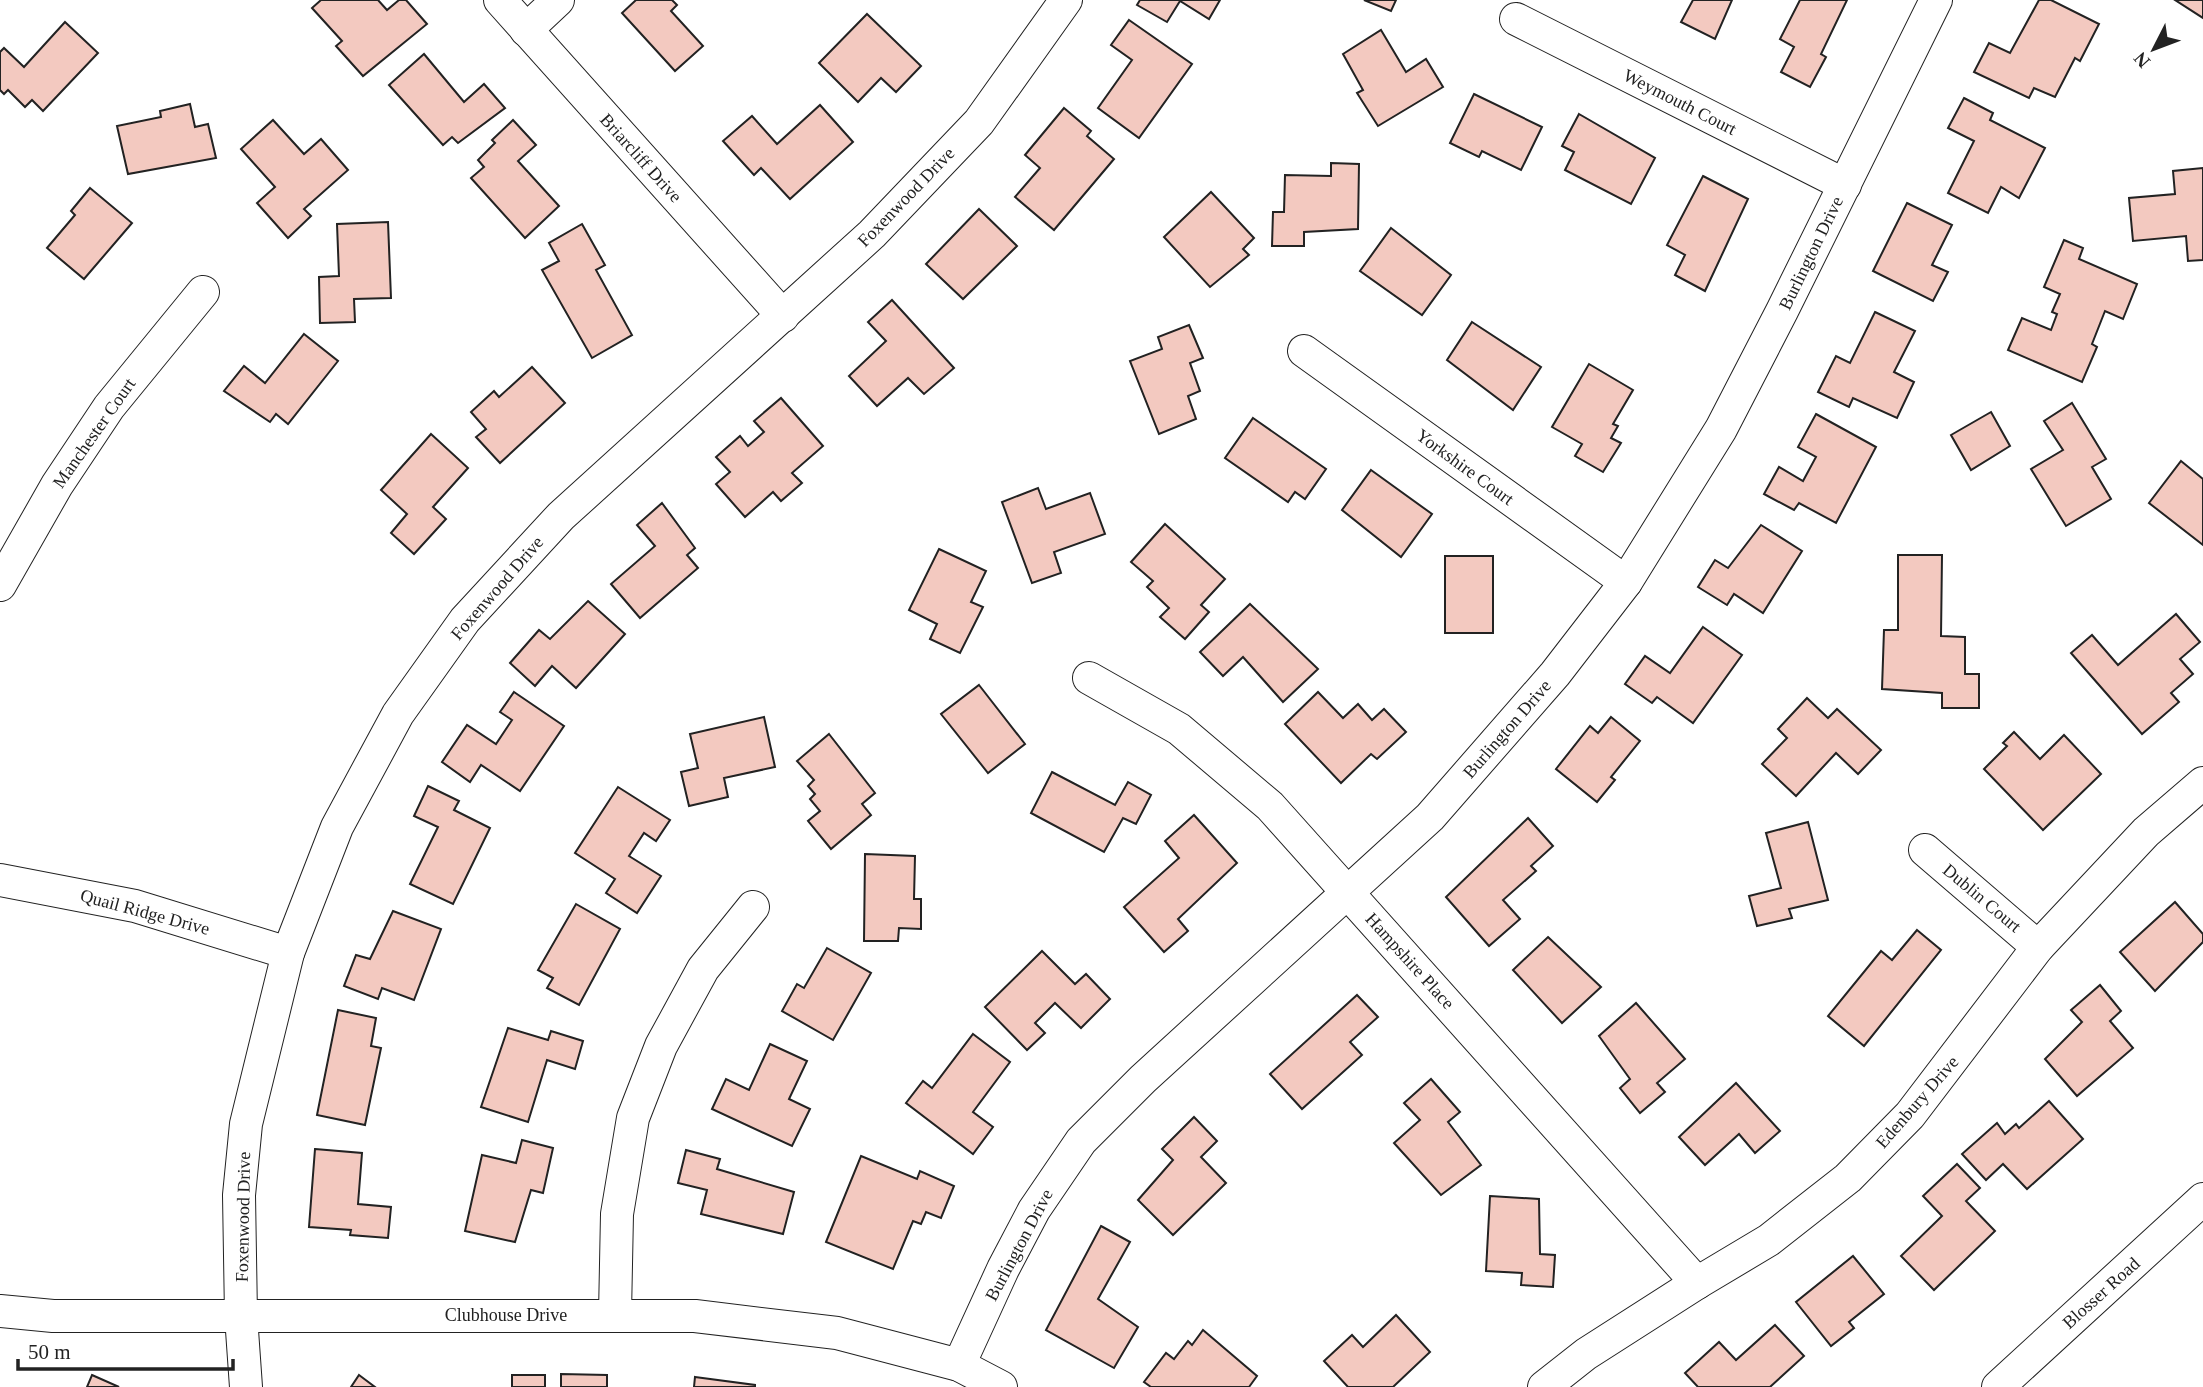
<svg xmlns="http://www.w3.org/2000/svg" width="2203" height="1387" font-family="'Times New Roman',serif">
<rect width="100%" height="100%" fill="#fff"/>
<g fill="#f3c9c0" stroke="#222" stroke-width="2">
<path d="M321,0H378L387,10L399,0H406L427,24L363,76L336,46L342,41L312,8Z"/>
<path d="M636,0H672L677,5L671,11L703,46L675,71L622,13Z"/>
<path d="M1140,0H1220L1209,19L1180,1L1167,22L1137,5Z"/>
<path d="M1364,0H1396L1391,11Z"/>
<path d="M1693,0H1732L1715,39L1681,22Z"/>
<path d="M1800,0H1847L1821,54L1826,57L1810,87L1781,72L1794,47L1780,39Z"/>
<path d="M2039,0H2051L2099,24L2080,61L2075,58L2055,97L2034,88L2029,98L1974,72L1989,43L2010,53Z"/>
<path d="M2175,0H2203V18Z"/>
<path d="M867,14L921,66L896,92L881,78L858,102L819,63Z"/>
<path d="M1129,20L1192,64L1139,138L1098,108L1132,60L1111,45Z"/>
<path d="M65,22L98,53L43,111L32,100L25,107L8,90L4,94L0,90V52L4,48L24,67Z"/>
<path d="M1381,30L1406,72L1426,59L1443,87L1378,126L1357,93L1363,90L1343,54Z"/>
<path d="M424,54L464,102L484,84L505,108L458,143L452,137L443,145L389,85Z"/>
<path d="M1474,94L1542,127L1521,170L1482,151L1479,157L1450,143Z"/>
<path d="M1964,98L1993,113L1990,120L2045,148L2019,198L2001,187L1988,213L1948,193L1974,141L1948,128Z"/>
<path d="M190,104L195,127L208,124L216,158L128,174L117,126L161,117L160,111Z"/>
<path d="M820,105L853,142L790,199L761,168L754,175L723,141L752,116L777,144Z"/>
<path d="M1064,108L1091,131L1087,136L1114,159L1054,230L1015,197L1040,168L1025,155Z"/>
<path d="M1579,114L1655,158L1631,204L1565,170L1574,152L1562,146Z"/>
<path d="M273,120L304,154L321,139L348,170L304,209L311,216L288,238L257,203L275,187L241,149Z"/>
<path d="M513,120L536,145L518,161L559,206L525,238L471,178L484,167L478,160L495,143L492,140Z"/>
<path d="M1331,163L1359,164L1358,229L1304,232V246H1272L1273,212H1284L1285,175L1331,176Z"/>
<path d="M2203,168V260L2188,261L2186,236L2133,241L2129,198L2175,194L2173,171Z"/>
<path d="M1703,176L1748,199L1705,291L1675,275L1685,255L1667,245Z"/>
<path d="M90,188L132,223L84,279L47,248L75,215L71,211Z"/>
<path d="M1211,192L1254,238L1243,249L1249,255L1210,287L1164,237Z"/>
<path d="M1907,203L1952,225L1932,265L1948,272L1933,301L1873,271Z"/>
<path d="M979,209L1017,246L963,299L926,264Z"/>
<path d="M388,222L391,298L354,299L355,322L320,323L319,277L339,276L337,224Z"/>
<path d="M582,224L605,265L596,270L632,335L592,358L542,270L559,261L549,243Z"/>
<path d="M1391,228L1451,275L1422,315L1360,271Z"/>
<path d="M2064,240L2083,248L2079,259L2137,284L2123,319L2105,311L2092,344L2097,347L2082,382L2008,350L2022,318L2051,330L2057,314L2052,312L2060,294L2044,287Z"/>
<path d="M892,300L954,368L924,394L908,378L877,406L849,376L886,341L868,322Z"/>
<path d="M1875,312L1915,331L1894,372L1914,382L1897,418L1853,398L1849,407L1818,392L1836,356L1850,363Z"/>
<path d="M1472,322L1541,367L1513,410L1447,360Z"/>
<path d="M1189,325L1203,358L1190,363L1200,391L1188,396L1196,419L1159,434L1130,361L1162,349L1158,337Z"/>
<path d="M304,334L338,361L288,424L276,414L270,422L224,391L244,366L265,383Z"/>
<path d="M1589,364L1633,390L1613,424L1618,426L1611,438L1621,443L1603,472L1575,456L1582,444L1552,427Z"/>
<path d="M532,367L565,403L500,463L476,437L486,429L471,412L494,391L499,397Z"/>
<path d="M781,398L823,446L792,473L802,483L781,501L773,492L745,517L716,484L730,472L716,457L740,436L748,446L764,432L754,421Z"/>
<path d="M2072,403L2106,459L2092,467L2111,499L2066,526L2031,469L2063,450L2044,421Z"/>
<path d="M1991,412L2010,446L1971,470L1951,435Z"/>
<path d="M1816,414L1876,447L1836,523L1799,503L1794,510L1764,494L1779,467L1803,481L1816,457L1798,447Z"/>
<path d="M1253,418L1326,469L1305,499L1295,492L1288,502L1225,458Z"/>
<path d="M431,434L468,468L433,507L446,519L414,554L391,533L407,514L381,490Z"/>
<path d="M2181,461L2203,479V545L2149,503Z"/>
<path d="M1371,470L1432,514L1401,557L1342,510Z"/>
<path d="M1038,488L1046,509L1090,493L1105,534L1054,552L1061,573L1032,583L1002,502Z"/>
<path d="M662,503L695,548L687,555L698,568L640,618L611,584L655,546L637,525Z"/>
<path d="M1165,524L1225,579L1201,605L1209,612L1185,639L1160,617L1169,608L1147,587L1153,581L1131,562Z"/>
<path d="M1761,525L1802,551L1763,613L1734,594L1727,605L1698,587L1715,560L1728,568Z"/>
<path d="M939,549L986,571L971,602L983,607L960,653L930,639L937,624L909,610Z"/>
<path d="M1898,555H1942L1941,636L1965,637V674H1979V708H1942V693L1882,689L1884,630H1898Z"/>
<rect x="1445" y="556" width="48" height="77"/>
<path d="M588,601L625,634L576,688L552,666L535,686L510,663L539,630L550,639Z"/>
<path d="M1250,604L1318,669L1283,702L1243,657L1223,676L1200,652Z"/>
<path d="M2176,614L2200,642L2180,659L2193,674L2171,693L2179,702L2142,734L2071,653L2092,635L2118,665Z"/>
<path d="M1703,627L1742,655L1693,723L1657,697L1652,703L1625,684L1645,656L1670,673Z"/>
<path d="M979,685L1025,744L988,773L941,714Z"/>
<path d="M514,692L564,726L520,791L481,765L470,782L442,762L467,725L496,744L512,720L500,712Z"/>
<path d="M1318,692L1343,718L1358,704L1372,720L1384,709L1406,732L1377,759L1371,754L1341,783L1285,724Z"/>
<path d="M1807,698L1828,718L1837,709L1881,750L1858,774L1836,753L1796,796L1762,764L1787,738L1778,729Z"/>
<path d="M764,717L775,767L724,778L728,797L689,806L681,772L698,768L690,734Z"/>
<path d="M1611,717L1640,741L1611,777L1615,780L1597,802L1556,769L1590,726L1598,733Z"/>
<path d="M2014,732L2040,759L2064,735L2101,774L2043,830L1984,769L2007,746L2003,743Z"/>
<path d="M829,734L875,793L862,804L871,815L831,849L808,821L820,811L810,799L815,794L808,786L814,780L797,761Z"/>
<path d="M1052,772L1115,805L1128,782L1151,795L1136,824L1123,818L1104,852L1031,813Z"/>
<path d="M428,786L459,801L454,810L490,828L453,904L410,884L438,827L414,816Z"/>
<path d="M618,787L670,820L656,841L644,833L629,856L661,876L637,913L606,893L615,879L575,853Z"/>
<path d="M1194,815L1237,863L1178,919L1188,931L1164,952L1124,907L1179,858L1165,841Z"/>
<path d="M1528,818L1553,846L1531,866L1536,871L1503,900L1520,919L1489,946L1446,897Z"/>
<path d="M1808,822L1828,900L1789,909L1792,918L1757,926L1749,896L1781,888L1766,833Z"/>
<path d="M865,854L915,856L914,899H921V929L899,928L898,941H864Z"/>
<path d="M2175,902L2203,934V942L2155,991L2120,952Z"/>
<path d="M576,904L620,929L579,1005L547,988L553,978L538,970Z"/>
<path d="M393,911L441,929L414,1000L382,988L378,999L344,986L356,955L370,959Z"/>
<path d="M1917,930L1941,950L1864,1046L1828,1016L1881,951L1892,960Z"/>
<path d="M1548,937L1601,987L1562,1023L1513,970Z"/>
<path d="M827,948L871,973L833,1040L782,1011L797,984L804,988Z"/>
<path d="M1042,951L1075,984L1086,974L1110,999L1081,1028L1055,1003L1035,1023L1045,1033L1027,1050L985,1007Z"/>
<path d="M2100,985L2121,1011L2110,1021L2133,1048L2077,1096L2045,1059L2082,1022L2071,1010Z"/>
<path d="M1357,995L1378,1017L1350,1042L1362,1055L1302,1109L1270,1074Z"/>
<path d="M1636,1003L1685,1059L1657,1083L1665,1092L1640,1113L1620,1088L1630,1079L1599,1036Z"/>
<path d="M338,1010L376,1018L371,1046L381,1048L365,1125L317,1115Z"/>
<path d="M508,1028L548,1040L551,1031L583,1041L575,1069L547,1060L528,1122L481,1107Z"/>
<path d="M973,1034L1010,1062L973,1112L993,1127L973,1154L906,1103L923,1081L932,1088Z"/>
<path d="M770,1044L807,1061L789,1099L810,1109L792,1146L712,1109L726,1079L749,1090Z"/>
<path d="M1431,1079L1460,1112L1448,1122L1481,1165L1441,1195L1394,1143L1420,1120L1404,1103Z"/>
<path d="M1736,1083L1780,1131L1755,1153L1739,1134L1705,1165L1679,1137Z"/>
<path d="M2049,1101L2083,1139L2027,1189L2003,1164L1986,1180L1962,1154L1997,1123L2005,1134L2016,1124L2019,1128Z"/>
<path d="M1194,1117L1217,1141L1201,1157L1226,1183L1173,1235L1138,1200L1173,1160L1162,1149Z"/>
<path d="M522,1140L553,1148L543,1193L531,1190L515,1242L465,1231L482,1155L516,1163Z"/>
<path d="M315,1149L362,1153L358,1204L391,1207L388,1238L350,1235L351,1230L309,1227Z"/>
<path d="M686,1150L720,1159L717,1169L794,1192L783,1234L701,1214L707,1190L678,1183Z"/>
<path d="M861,1156L917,1179L920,1171L954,1186L941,1218L926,1212L921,1224L913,1221L893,1269L826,1242Z"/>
<path d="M1957,1164L1980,1188L1966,1201L1995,1231L1934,1290L1901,1256L1942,1216L1923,1196Z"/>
<path d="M1490,1196L1539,1199L1540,1254L1555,1255L1553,1287L1521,1285L1522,1273L1486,1271Z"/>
<path d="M1101,1226L1130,1242L1098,1299L1138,1327L1114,1368L1046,1330Z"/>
<path d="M1853,1256L1884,1294L1849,1322L1854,1328L1831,1346L1796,1302Z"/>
<path d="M1396,1315L1430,1352L1393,1387H1348L1324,1361L1352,1335L1363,1347Z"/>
<path d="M1775,1325L1804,1356L1770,1387H1698L1685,1373L1719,1342L1736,1360Z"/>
<path d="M1203,1330L1257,1376L1249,1387H1151L1144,1382L1166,1353L1174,1359L1188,1341L1192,1345Z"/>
<path d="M561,1374L607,1375V1387H561Z"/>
<path d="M92,1375L119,1387H87Z"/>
<path d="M359,1375L375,1387H351Z"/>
<rect x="512" y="1375" width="33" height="12"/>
<path d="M695,1377L755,1385V1387H694Z"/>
</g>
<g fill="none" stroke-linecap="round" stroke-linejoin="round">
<defs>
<g id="minor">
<path d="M500,0L783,316"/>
<path d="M1516,19L1845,185"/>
<path d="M526,30L558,0"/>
<path d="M1304,351L1626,582"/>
<path d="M0,585L57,485L109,407L203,292"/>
<path d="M1089,678L1179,729L1270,806L1697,1283"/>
<path d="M1925,850L2038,947"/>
<path d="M0,880L135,906L288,953"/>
<path d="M0,1311L53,1316H695L837,1333L959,1365L1001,1387"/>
<path d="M615,1314L617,1214L633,1118L661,1046L703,969L753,907"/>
<path d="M959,1365L1003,1269L1034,1210L1081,1141L1143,1079L1430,817L1555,674L1626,582L1721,429L1782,311L1936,0"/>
<path d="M246,1387L241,1316L239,1195L246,1124L288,953L337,827L398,714L465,620L561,516L872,234L979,122L1066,0"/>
<path d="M1544,1387L1586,1354L1697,1283L1769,1240L1848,1178L1910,1115L2038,947L2146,832L2203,783"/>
<path d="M1998,1387L2203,1199"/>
</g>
</defs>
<use href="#minor" stroke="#222" stroke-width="34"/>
<use href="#minor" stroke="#fff" stroke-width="32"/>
</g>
<g text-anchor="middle" stroke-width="5" stroke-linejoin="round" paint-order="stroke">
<g font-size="18" fill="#222" stroke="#fff">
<text transform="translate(1680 102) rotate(27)" y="6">Weymouth Court</text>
<text transform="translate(641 158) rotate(48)" y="6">Briarcliff Drive</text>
<text transform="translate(906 197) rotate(-46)" y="6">Foxenwood Drive</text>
<text transform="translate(1811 253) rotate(-64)" y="6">Burlington Drive</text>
<text transform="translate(94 433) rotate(-55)" y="6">Manchester Court</text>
<text transform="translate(1465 467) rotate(36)" y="6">Yorkshire Court</text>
<text transform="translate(497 588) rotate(-49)" y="6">Foxenwood Drive</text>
<text transform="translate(1507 729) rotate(-49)" y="6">Burlington Drive</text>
<text transform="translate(1982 898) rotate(40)" y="6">Dublin Court</text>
<text transform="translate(145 912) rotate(15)" y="6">Quail Ridge Drive</text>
<text transform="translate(1410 961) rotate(48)" y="6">Hampshire Place</text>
<text transform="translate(1917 1102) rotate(-49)" y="6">Edenbury Drive</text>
<text transform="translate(243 1217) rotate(-89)" y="6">Foxenwood Drive</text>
<text transform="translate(1019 1245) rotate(-62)" y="6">Burlington Drive</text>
<text transform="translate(2101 1293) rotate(-42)" y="6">Blosser Road</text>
<text x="506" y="1321">Clubhouse Drive</text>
</g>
</g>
<g transform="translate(2154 49) rotate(228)" stroke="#ffffff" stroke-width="5" paint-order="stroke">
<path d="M0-5L12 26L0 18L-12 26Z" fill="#222222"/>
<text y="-10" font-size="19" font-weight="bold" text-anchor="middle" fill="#222222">N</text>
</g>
<path d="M18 1359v10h215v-10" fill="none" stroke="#222222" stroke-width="3.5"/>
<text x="28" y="1359" font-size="21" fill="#222222" stroke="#ffffff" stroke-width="5" paint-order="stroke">50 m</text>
</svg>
